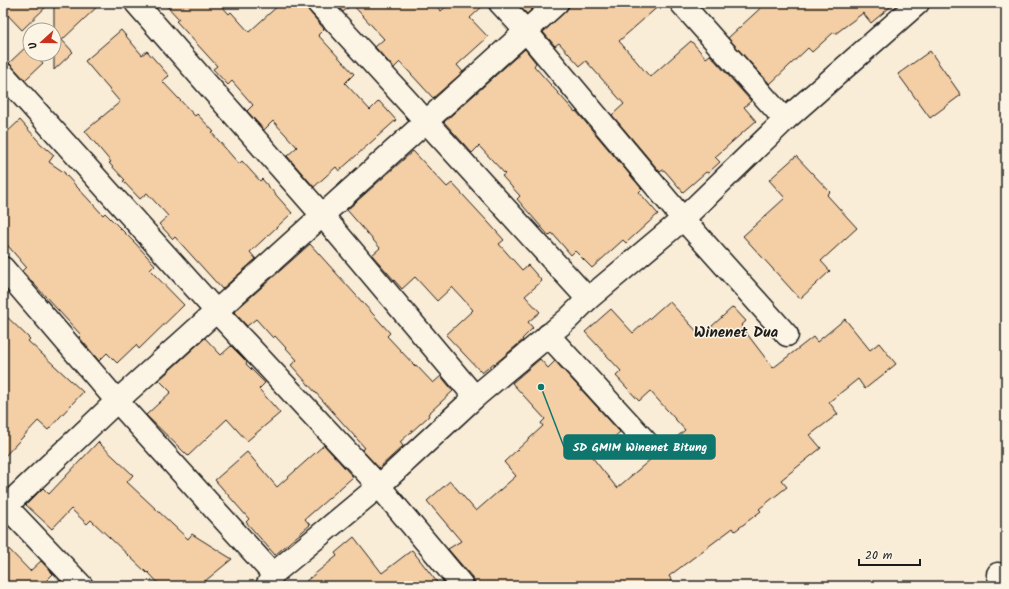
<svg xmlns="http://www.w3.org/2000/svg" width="1009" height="589" font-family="Kalam,sans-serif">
<rect width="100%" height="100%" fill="#faedd8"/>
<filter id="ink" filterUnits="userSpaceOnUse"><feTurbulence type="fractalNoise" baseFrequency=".025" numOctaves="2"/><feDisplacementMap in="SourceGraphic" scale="8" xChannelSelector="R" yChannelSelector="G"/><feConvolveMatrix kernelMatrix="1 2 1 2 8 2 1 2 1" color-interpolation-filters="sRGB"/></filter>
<g filter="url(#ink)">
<g fill="#f4cea4" stroke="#1c1c1c">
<path d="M3,3H50L22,30L3,10Z"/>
<path d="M54,3H101L62,40L73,52L54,70Z"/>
<path d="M164,3H219L229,14L231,12L249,32L281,3H306L309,11L324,29L318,35L354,74L345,83L370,110L379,101L396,120L339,171L336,167L314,187L287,156L297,147L273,121L264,130L247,111L253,105L232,81L228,85L213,69L217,66L176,21L179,19Z"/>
<path d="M335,3H434L441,11L450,3H486L470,18L488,37L457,65L463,72L433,98L400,62L394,68L375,47L384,39L352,4L343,12Z"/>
<path d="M517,3H538L527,14Z"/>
<path d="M569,3H662L619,41L650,77L691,41L706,58L710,55L751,101L744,107L756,121L715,157L720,162L708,173L706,172L683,192L665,171L663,170L660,172L612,115L624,104L586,61L580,66L559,43L555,46L543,32L565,12L569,7Z"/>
<path d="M766,3H895L871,23L863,13L835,34L834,32L812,52L808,48L770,84L728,38Z"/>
<path d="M121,30L142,55L147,51L169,76L162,81L195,116L197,114L214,132L212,133L239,164L242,161L260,181L262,179L292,213L250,252L256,259L222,289L175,237L173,239L159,224L168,216L147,193L140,199L123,181L125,180L109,163L111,162L85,131L120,102L85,61Z"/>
<path d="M27,46L30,49V54H35L43,63L25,80L9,63Z"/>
<path d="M525,49L536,63L534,66L575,112L576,111L642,189L639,192L658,214L626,243L623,240L592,268L575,251L571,255L552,233L549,236L517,199L520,196L502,176L505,174L479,146L472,153L444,122Z"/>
<path d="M930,51L961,95L930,118L898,74Z"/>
<path d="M20,120L41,144L54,155L49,162L65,173V174L103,215L105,213L136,244L155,265L150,270L184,305L139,349L136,345L117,363L107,353L99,361L79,337L81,335L22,271L26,267L3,240V136Z"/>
<path d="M413,151L447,187L452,183L488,222L504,240L499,244L522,270L528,265L542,281L525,296L540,312L528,322L533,328L522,339L523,340L495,364L494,363L482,373L446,335L473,310L452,287L437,301L415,277L402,289L372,255L380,248L347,210Z"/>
<path d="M796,156L830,192L827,195L857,228L821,261L830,271L800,299L743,236L785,198L769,180Z"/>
<path d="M310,244L390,333L387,336L415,366L416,365L433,383L441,376L453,391L428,414L429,416L400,442L403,446L379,468L362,450L365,448L291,365L297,360L275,336L273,338L256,319L247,326L234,312Z"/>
<path d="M669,301L701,336L733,307L746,321L741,326L773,368L813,337L817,342L845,319L870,350L879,343L896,364L865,389L858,379L829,402L838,414L810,435L821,448L781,480L787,487L759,509L761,511L735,531L733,528L669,576L675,586H474V582L472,577L448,549L461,541L427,501L450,481L476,511L516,476L504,462L543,426L541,423L545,419L512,383L540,359L548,368L555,361L620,432L592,457L617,488L685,430L650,391L639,401L616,376L621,371L585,332L611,309L633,333Z"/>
<path d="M3,313L30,339L28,341L83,392L48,430L38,421L3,458Z"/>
<path d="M205,338L221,355L231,346L247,362L246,364L265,383L259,389L280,413L247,441L227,419L188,456L146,415L171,392L159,380Z"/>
<path d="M98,442L133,475L127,482L188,539L192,534L232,559L199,586H161L148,572L147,573L91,520L87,524L71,509L52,529L26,505L43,488L49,494Z"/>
<path d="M324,445L353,477L305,519L310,525L275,555L246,522L249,519L215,480L247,452L277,487Z"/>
<path d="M354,537L382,573L412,550L440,586H300L337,556L335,553Z"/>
<path d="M3,543L30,571L41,561L53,574L43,584L45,586H3Z"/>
</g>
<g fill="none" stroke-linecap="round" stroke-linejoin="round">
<defs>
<g id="minor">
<path d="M136,3L322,215L475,397"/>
<path d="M318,3L588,299"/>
<path d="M500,3L525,30L683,219L787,335"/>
<path d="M681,3L785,120"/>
<path d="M3,74L216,311L379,486L462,585"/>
<path d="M3,268L117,401L273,574"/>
<path d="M548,335L647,443"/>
<path d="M3,503L82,586"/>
<path d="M3,509L117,401L557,3"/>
<path d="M998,574L1006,581"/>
<path d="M267,586L273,574L379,486L475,397L568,319L588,299L683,219L785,120L918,3"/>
</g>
</defs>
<use href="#minor" stroke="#1c1c1c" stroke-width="25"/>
<use href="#minor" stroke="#fcf5e5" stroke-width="22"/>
</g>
</g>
<g text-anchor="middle" stroke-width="3" stroke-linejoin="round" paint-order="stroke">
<g font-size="15" font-weight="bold" fill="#1c1c1c" stroke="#fcf5e5">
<text x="736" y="337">Winenet Dua</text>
</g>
</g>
<path fill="none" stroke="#0f766e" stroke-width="1.5" d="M541 387L564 447"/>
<circle fill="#0f766e" stroke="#fcf5e5" stroke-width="1.5" cx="541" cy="387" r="4"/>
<rect fill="#0f766e" stroke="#0f766e" stroke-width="1.5" x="564" y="435" width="151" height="24" rx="4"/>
<g font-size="12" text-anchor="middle" font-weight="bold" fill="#fff">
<text x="640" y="451">SD GMIM Winenet Bitung</text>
</g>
<rect width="1009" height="589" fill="none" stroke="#fcf5e5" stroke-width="16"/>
<rect x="8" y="8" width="993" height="573" fill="none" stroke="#1c1c1c" stroke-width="1.5" filter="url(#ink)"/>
<g transform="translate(42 42) rotate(249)"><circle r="19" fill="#fcf5e5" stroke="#a29e95"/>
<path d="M0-3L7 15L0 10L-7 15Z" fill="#c8321e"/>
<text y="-6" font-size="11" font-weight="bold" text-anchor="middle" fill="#1c1c1c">U</text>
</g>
<path d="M859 559v6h61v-6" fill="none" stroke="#1c1c1c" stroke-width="2"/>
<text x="865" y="559" font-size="12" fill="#1c1c1c" stroke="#fcf5e5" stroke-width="3" paint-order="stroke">20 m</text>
</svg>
